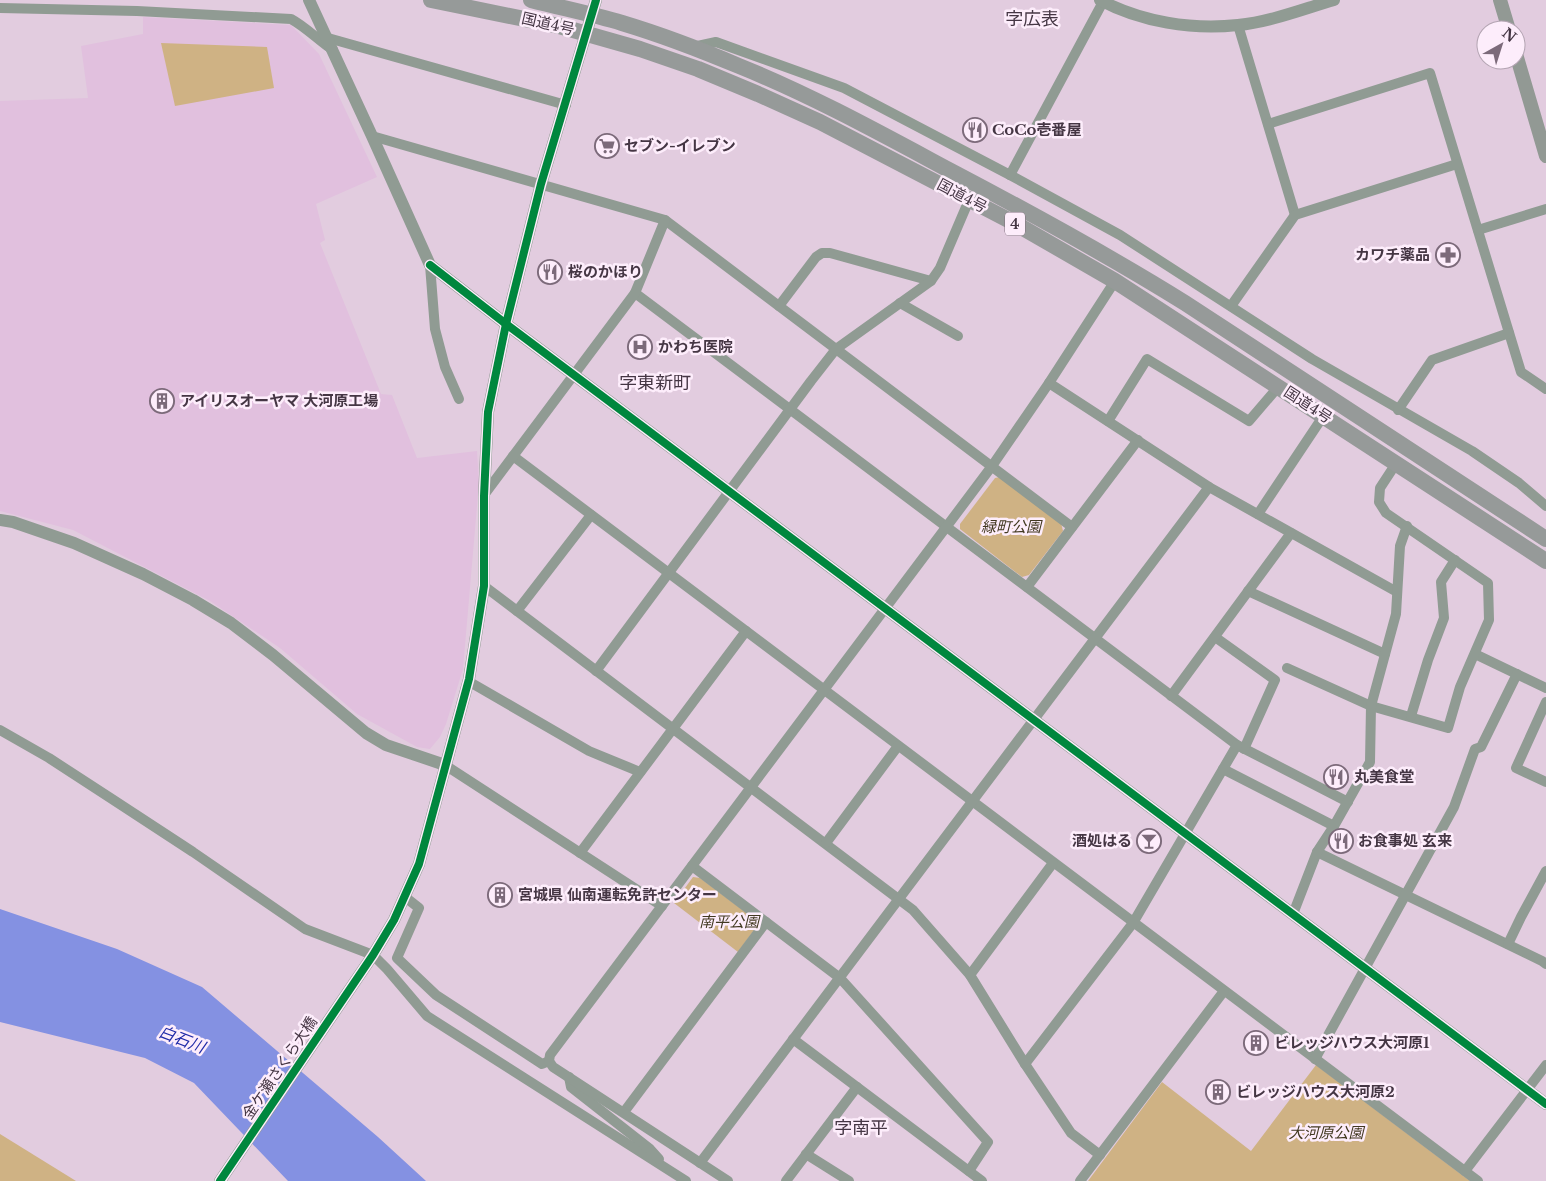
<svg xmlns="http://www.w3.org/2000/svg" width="1546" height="1181" font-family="'Libre Baskerville','Noto Sans JP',serif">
<rect width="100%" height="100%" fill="#e2ccdf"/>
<path fill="#e1c0de" d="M143,17L291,25L319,54L377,177L316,204L325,240L320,243L381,394L392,395L417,458L477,451L479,483L463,669L446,724L440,737L430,749L417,747L357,714L280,648L210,601L73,530L0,511V101L88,98L81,46L143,34Z"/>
<g fill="#cfb284">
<path d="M161,43L267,47L274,88L175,106Z"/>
<path d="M1000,477L1061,523L1063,531L1029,575L1022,577L960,529V524L995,478Z"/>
<path d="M693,877L700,878L756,920L757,926L738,952L674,903Z"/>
<path d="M1316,1065L1470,1181H1088L1162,1082L1251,1151Z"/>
<path d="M0,1134L76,1181H0Z"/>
</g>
<path fill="#8491e2" d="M0,909L117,949L202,987L378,1137L426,1181H288L194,1083L145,1058L0,1022Z"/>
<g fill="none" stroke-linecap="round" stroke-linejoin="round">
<g stroke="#909b93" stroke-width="10">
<path d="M0,8L137,11L291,19C306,27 319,41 333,50"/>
<path d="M1238,25L1295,215"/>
<path d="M328,38L566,105"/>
<path d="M693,47L716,42L844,88L1010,175L1120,235L1312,359L1472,451L1519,483L1546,506"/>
<path d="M1268,124L1430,73L1521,372L1546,389"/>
<path d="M372,136L665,220L1072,527"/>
<path d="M1010,175L1104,0"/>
<path d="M1478,230L1546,209"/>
<path d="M430,265L435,329L445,367L459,399"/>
<path d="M635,293L1237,745L1348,802"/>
<path d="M900,303L958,336"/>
<path d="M779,306L816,257L822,253H830L931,281"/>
<path d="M1231,306L1295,215L1457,164"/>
<path d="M1049,383L1209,487L1397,592"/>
<path d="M1398,410L1432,360L1509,333"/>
<path d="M1108,421L1147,359L1249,421L1279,386"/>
<path d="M513,456C836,696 1155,941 1478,1181"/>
<path d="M484,495L635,293L665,220"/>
<path d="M1258,514L1324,415"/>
<path d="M484,586L913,910L970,975L1025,1064L1071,1133L1100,1155"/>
<path d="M1027,587L1138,440"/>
<path d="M1248,591L1385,654"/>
<path d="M517,611L591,515"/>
<path d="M1215,637L1275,680L1244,749"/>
<path d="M1475,654L1546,688"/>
<path d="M1287,668L1371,706L1448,728L1460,687L1489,620L1488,583L1386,513L1379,502L1380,488L1397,462"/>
<path d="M596,671L811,381L836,349L931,281L940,268L969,200"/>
<path d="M468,681L589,751L640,772"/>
<path d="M1171,696L1291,533"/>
<path d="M1546,702L1516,768L1546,782"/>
<path d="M1411,716L1428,660L1444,618L1441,582L1455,560"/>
<path d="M0,730L49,758L112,799L193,852L305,929L373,955L387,969L427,1016L686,1181"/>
<path d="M445,765L662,906"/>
<path d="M1223,769L1334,826"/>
<path d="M826,843L898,746"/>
<path d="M1317,852L1542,961L1546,964"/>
<path d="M580,853L746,631"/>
<path d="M692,866L840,978L988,1142L969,1171"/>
<path d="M405,897L419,908L397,958L436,995L542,1064L549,1061"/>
<path d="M1293,914L1317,852L1334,826L1370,762L1371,706L1396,614L1400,546L1407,526"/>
<path d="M1508,944L1521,917L1546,871"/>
<path d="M970,975L1053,863"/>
<path d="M793,1039L982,1181"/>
<path d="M1315,1059L1454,807L1475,749L1481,747L1517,674"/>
<path d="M1025,1064L1133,923L1237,745"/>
<path d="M569,1077L571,1087L650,1149L659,1159"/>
<path d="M624,1112L766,922"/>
<path d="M806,1154L849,1181"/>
<path d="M700,1163L1209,487"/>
<path d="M1465,1171L1546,1065"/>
<path d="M728,1181L553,1067L549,1061L550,1055L992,466L1049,383L1115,281"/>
<path d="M786,1181L857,1087"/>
<path d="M1080,1181L1224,991"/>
</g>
<g stroke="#909b93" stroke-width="12">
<path d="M309,0L372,136L430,265L506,324L1546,1104"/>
<path d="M1100,0C1141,22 1192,30 1238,25C1270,22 1303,9 1334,0"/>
<path d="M0,520L13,522L74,543L143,574L193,600L231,623L273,655L366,733L386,745L445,765"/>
<path d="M220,1181L373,955L394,920L419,864L469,679L484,586V496L488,412L506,324L541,184L596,0"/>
</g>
<g stroke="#929994" stroke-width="14">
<path d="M1500,0L1509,30"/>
<path d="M1516,54L1546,156"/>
</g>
<g stroke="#969a99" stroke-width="16">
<path d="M431,0L559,26L640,49L698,69L758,94L820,122L1016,224L1115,281L1546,561"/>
<path d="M531,0C562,8 592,14 622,23C662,35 701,50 739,66C811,95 880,133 949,170C1029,212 1108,255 1185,303L1546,539"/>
</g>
<defs>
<g id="cycleway">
<path d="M430,265L506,324L1546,1104"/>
<path d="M220,1181L373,955L394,920L419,864L469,679L484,586V496L488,412L506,324L541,184L596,0"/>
</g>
</defs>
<use href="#cycleway" stroke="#fdedfb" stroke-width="11"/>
<use href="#cycleway" stroke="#00873e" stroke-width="8"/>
</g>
<defs>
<symbol id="restaurant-ring" viewBox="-11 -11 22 22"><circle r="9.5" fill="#fdedfb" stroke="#7c6a7a" stroke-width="1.5"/><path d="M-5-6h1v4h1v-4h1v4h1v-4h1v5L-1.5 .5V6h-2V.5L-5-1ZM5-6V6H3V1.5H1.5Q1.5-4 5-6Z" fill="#7c6a7a"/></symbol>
<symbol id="supermarket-ring" viewBox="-11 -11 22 22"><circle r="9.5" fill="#fdedfb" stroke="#7c6a7a" stroke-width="1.5"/><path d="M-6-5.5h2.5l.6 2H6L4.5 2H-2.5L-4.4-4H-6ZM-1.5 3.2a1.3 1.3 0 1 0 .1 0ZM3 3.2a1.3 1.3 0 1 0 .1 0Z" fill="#7c6a7a"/></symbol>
<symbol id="pharmacy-ring" viewBox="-11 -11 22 22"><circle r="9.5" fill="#fdedfb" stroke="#7c6a7a" stroke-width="1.5"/><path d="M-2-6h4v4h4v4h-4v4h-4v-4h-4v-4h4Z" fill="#7c6a7a"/></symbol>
<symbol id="hospital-ring" viewBox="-11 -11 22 22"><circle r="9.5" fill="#fdedfb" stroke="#7c6a7a" stroke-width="1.5"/><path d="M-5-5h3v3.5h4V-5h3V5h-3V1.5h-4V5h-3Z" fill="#7c6a7a"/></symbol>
<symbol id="building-ring" viewBox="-11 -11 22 22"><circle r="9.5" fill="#fdedfb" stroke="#7c6a7a" stroke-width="1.5"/><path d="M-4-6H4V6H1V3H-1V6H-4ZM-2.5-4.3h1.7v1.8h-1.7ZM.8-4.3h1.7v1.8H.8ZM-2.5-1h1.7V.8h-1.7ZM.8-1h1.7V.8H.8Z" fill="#7c6a7a"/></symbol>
<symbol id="bar-ring" viewBox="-11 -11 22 22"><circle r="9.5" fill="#fdedfb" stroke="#7c6a7a" stroke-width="1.5"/><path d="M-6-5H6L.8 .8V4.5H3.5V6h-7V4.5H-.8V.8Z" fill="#7c6a7a"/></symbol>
</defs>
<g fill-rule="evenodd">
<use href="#restaurant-ring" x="961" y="116" width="28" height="28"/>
<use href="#supermarket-ring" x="593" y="132" width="28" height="28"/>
<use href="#pharmacy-ring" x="1434" y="241" width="28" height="28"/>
<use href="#restaurant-ring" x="536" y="258" width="28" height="28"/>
<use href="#hospital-ring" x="626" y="333" width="28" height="28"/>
<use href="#building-ring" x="148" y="387" width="28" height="28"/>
<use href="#restaurant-ring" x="1322" y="763" width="28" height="28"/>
<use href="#bar-ring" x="1135" y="827" width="28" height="28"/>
<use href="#restaurant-ring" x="1327" y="827" width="28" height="28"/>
<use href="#building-ring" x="486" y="881" width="28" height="28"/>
<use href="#building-ring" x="1242" y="1029" width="28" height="28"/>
<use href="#building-ring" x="1204" y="1078" width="28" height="28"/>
</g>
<g text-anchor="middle" stroke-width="5" stroke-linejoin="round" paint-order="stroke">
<rect fill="#fdedfb" stroke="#7c6d7b" stroke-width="1" x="1005" y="212.5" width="20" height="23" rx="4"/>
<g font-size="14" font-weight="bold" fill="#453644">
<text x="1015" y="229">4</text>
</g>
<g font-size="15" fill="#453644" stroke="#fdedfb">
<text transform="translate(548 24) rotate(13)" y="5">国道4号</text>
<text transform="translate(962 196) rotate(28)" y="5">国道4号</text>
<text transform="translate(1308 405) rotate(33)" y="5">国道4号</text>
<text transform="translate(280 1068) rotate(-56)" y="5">金ケ瀬さくら大橋</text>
</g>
<g font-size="15" font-weight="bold" fill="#453644" stroke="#fdedfb" text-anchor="start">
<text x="992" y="135">CoCo壱番屋</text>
<text x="624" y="151">セブン-イレブン</text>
<text x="1430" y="260" text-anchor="end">カワチ薬品</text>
<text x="568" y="277">桜のかほり</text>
<text x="658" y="352">かわち医院</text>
<text x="180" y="406">アイリスオーヤマ 大河原工場</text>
<text x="1354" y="782">丸美食堂</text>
<text x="1132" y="846" text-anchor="end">酒処はる</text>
<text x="1358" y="846">お食事処 玄来</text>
<text x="518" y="900">宮城県 仙南運転免許センター</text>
<text x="1274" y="1048">ビレッジハウス大河原1</text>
<text x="1236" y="1097">ビレッジハウス大河原2</text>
</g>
<g font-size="15" font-style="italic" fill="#413820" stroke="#fdedfb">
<text x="1011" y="532">緑町公園</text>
<text x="729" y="927">南平公園</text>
<text x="1326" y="1138">大河原公園</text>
</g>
<g font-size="16" font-style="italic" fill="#212ba8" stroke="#fdedfb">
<text transform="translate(182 1039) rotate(21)" y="6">白石川</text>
</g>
<g font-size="18" fill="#453644" stroke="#fdedfb">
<text x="1032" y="25">字広表</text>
<text x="655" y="389">字東新町</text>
<text x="861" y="1134">字南平</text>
</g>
</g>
<g transform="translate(1501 45) rotate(39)"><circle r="24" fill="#fdedfb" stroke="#b3a4b2"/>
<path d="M0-4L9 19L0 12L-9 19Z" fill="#7c6a7a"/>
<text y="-8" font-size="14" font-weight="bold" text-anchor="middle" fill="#453644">N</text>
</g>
</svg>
